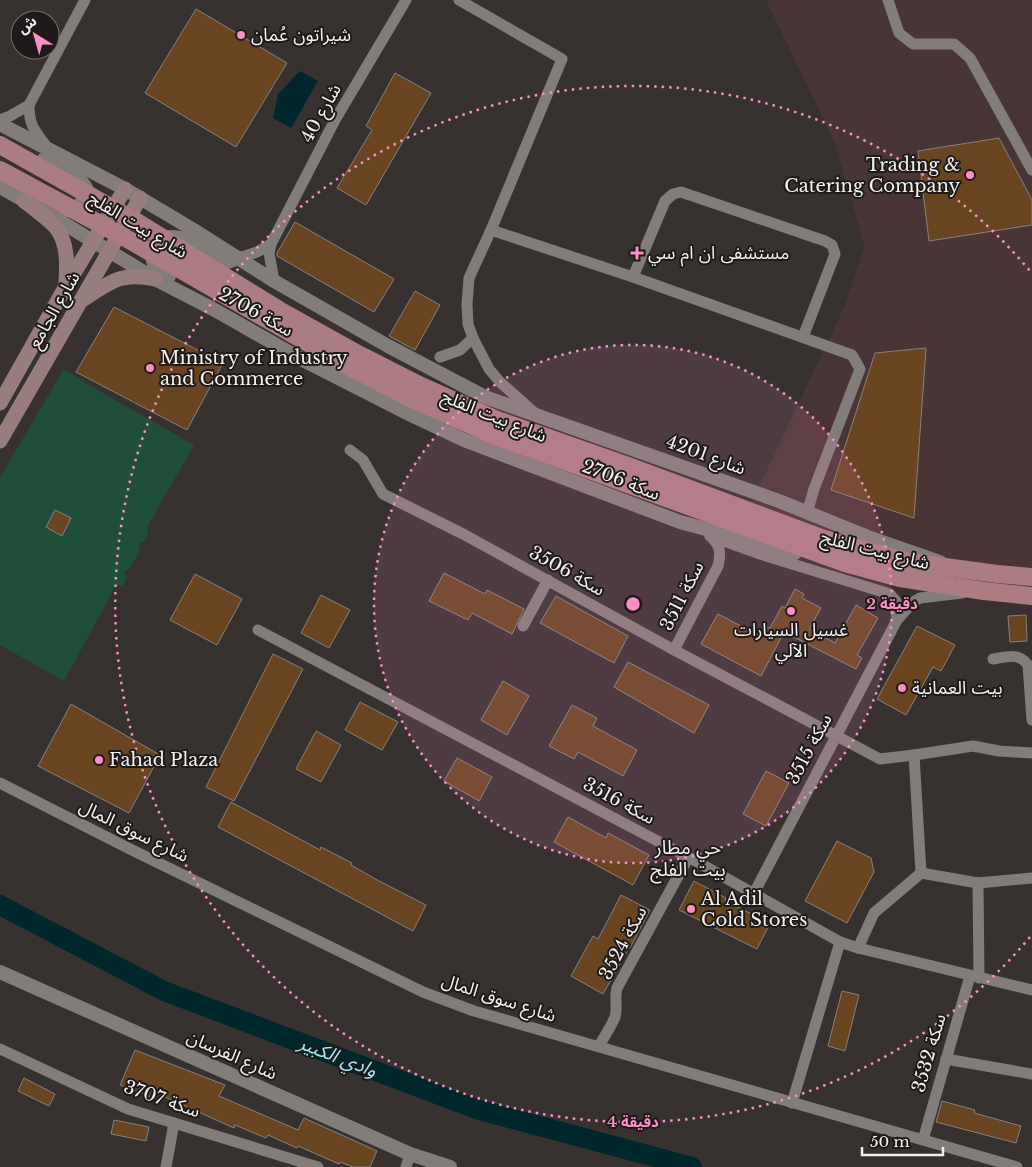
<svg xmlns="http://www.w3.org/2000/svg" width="1032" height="1167" font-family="'Libre Baskerville','Noto Sans Arabic',serif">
<rect width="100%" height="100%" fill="#373230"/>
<path fill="#493535" d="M766,0H1032V583L863,544L750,506L845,305L865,246L834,141Z"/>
<path fill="#204f39" d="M64,369L101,392L194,445L147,527L148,534L144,542L139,543C141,553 133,567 124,572L127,577L123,585L115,587L64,681L0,645V477Z"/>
<path fill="#00272c" d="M300,71L318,81L291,128L273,118L278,94Z"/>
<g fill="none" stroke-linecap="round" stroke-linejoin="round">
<path stroke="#00272c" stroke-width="20" d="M0,905L164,991L476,1109L692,1167"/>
</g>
<g fill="#684520" stroke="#85817d">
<path d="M196,9L287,63L236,147L145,93Z"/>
<path d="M395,73L431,93L366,205L337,188L372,130L366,126Z"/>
<path d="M999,138L1032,200V225L929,241L918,151Z"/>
<path d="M295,222L394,279L374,312L277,256V253Z"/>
<path d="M415,291L440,305L415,350L389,336Z"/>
<path d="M114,307L223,363L187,430L76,372Z"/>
<path d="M926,348L914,518L831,490L875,353Z"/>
<path d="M55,510L71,518L62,536L46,527Z"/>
<path d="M444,573L485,594L487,590L524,609L512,634L472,613L468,620L429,601Z"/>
<path d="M195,574L242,599L217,645L170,620Z"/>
<path d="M795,589L804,594L802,598L821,608L809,629L835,643L856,605L878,618L857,655L862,658L856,669L784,632L761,676L701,644L718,614L760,636L766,627L770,628L782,606L785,608Z"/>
<path d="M321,595L350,610L329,648L301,633Z"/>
<path d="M556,596L628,636L614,663L540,623Z"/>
<path d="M1026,615L1027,641L1010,642L1008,616Z"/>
<path d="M917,626L955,645L941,671L933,667L906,715L877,699Z"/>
<path d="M273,654L303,669L234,801L206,787Z"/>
<path d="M628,662L709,705L694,733L614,687Z"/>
<path d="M503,681L529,696L507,735L481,720Z"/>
<path d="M360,702L398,722L382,750L345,730Z"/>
<path d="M71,704L160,755L129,813L38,766Z"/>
<path d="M572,705L597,718L593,726L637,750L623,776L578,752L574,759L549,746Z"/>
<path d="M316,731L341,745L321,782L296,769Z"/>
<path d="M457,758L492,777L479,801L444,781Z"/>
<path d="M766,771L789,783L766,826L743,814Z"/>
<path d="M231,802L320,850L321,847L352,863L351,865L379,881L426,905L413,931L218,827Z"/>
<path d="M568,817L606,838L608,833L649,855L633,885L554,842Z"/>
<path d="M837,841L871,858L874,872L847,923L805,901Z"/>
<path d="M694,881L726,898L725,901L770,923L757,949L679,910Z"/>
<path d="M621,895L650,910L630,948H629L603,994L571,976L593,936L598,939Z"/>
<path d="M842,991L859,995L845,1051L828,1046Z"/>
<path d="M135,1050L225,1085L219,1096L298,1130L304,1118L377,1151L370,1167H353L340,1162L339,1164L298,1146L297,1148L268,1135L266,1138L235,1125L234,1128L163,1096L161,1101L120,1085Z"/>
<path d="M24,1078L55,1094L49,1106L18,1091Z"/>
<path d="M942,1101L975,1110L974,1113L1021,1126L1016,1143L936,1122Z"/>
<path d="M114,1120L149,1127L146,1141L111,1134Z"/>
</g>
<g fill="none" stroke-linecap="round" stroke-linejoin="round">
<g stroke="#837d7a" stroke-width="11">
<path d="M888,0L899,33L913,44H954L970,58L1032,170"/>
<path d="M0,120L10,116L29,105"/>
<path d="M47,147C35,131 29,126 29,105L85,0"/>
<path d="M491,230L633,277L852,355L860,369L814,489L807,513"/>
<path d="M239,258L257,252L271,244"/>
<path d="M633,277L665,201L673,194L681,192L825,241L832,245L835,254L803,337"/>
<path d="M274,281L269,253L271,244L335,120L406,0"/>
<path d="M473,338L489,369L501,383L537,415"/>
<path d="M440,357L460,350L473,338L468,324L467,304L469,278L491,230L562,59L459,0"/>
<path d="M350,450L363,460L383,494L463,534L674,650L880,759L914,755L921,873L874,913L858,948"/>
<path d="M710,536L763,555L890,594L896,601L897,620"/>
<path d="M523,626L548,580"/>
<path d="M258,630L701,864L840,942L858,948L1032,990"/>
<path d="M674,650L718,566C721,553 721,546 710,536"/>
<path d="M993,659C1007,657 1019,652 1028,665L1032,720"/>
<path d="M914,755L973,746L999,751L1032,753"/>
<path d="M0,783L132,850L423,992L474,1011L1017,1167"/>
<path d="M921,873L978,883L979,978"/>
<path d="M978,883L1032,878"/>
<path d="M753,895L897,620L913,602L920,598L962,593"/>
<path d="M599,1046C604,1037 611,1027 615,1017C618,1007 614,998 617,988L688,858"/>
<path d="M0,1049L128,1109L318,1167"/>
<path d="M946,1059L1032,1074"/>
<path d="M792,1103L840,942"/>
<path d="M923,1140L970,976"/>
<path d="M166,1167L174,1123"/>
<path d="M406,1167L410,1154"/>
</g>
<g stroke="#837d7a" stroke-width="14">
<path d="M0,124L125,189L192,229L274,281L388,346L485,397L779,501L868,537L940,562"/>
<path d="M43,160C54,166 97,181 85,199C80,206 73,209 65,211"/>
<path d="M0,187L55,218L155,279L213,309L303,360L411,415L464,440L680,522L795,553"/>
<path d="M169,276L155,268C151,256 151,249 160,238C188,233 203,249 225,263L239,258"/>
<path d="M0,972L410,1154L450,1167"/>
</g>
<g stroke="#977d7e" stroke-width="15">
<path d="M24,201C34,209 50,220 57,229C68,244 67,265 66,282"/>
<path d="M84,299C112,281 121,272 155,279"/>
<path d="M0,403L66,286L125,189"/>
<path d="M0,441L140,198"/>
</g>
<g stroke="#ab7c82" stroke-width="18">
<path d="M0,145L135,221L279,310L358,354L419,385L497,420L628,466L824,539L908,562L997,574L1032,577"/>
<path d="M0,170L124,237L348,366L412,399L493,435L845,563L900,578L984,591L1032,596"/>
</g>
</g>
<circle cx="633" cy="604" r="259" fill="#fa8fc6" fill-opacity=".12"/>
<g fill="none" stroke="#fa8fc6" stroke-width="2.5" stroke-dasharray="2.5 5">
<circle cx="633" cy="604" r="259"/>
<path d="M1030 937A518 518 0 1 1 1030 271"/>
</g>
<g fill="#fa8fc6" stroke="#1d1a19" stroke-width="2">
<circle cx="241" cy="35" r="5"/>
<circle cx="970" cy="175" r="5"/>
<path d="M634.5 245.5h5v5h5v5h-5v5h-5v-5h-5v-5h5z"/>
<circle cx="150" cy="368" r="5"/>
<circle cx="791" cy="611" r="5"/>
<circle cx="902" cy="688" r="5"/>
<circle cx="99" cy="760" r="5"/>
<circle cx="691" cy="909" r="5"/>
</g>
<g text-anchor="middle" stroke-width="4" stroke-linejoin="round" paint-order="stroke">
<g font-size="18" fill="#f3f0ee" stroke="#1d1a19" text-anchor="start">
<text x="251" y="41">شيراتون عُمان</text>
<text x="960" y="171" text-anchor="end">Trading &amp;<tspan x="960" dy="21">Catering Company</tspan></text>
<text x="648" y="259">مستشفى ان ام سي</text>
<text x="160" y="364">Ministry of Industry<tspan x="160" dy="21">and Commerce</tspan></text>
<text x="791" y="636" text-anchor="middle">غسيل السيارات<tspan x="791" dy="21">الآلي</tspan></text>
<text x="912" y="694">بيت العمانية</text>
<text x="109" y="766">Fahad Plaza</text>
<text x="701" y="905">Al Adil<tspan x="701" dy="21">Cold Stores</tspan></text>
</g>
<g font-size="18" fill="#f3f0ee" stroke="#1d1a19">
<text transform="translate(321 113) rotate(-61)" y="6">40 شارع</text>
<text transform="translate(138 225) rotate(31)" y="6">شارع بيت الفلج</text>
<text transform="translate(54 310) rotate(-60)" y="6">شارع الجامع</text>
<text transform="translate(256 312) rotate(29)" y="6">سكة 2706</text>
<text transform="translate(494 416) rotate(22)" y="6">شارع بيت الفلج</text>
<text transform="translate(706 455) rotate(20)" y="6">شارع 4201</text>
<text transform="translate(621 480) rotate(21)" y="6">سكة 2706</text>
<text transform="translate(875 550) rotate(14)" y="6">شارع بيت الفلج</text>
<text transform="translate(567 571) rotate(29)" y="6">سكة 3506</text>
<text transform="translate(682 596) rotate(-63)" y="6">سكة 3511</text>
<text transform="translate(809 749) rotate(-62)" y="6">سكة 3515</text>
<text transform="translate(619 801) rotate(28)" y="6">سكة 3516</text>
<text transform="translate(134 831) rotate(26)" y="6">شارع سوق المال</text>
<text transform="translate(623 943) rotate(-62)" y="6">سكة 3524</text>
<text transform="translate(499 998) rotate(18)" y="6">شارع سوق المال</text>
<text transform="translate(929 1053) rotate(-74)" y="6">سكة 3532</text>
<text transform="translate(232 1055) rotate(24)" y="6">شارع الفرسان</text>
<text transform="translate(162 1099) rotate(19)" y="6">سكة 3707</text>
</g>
<g font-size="19" fill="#f3f0ee" stroke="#1d1a19">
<text x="688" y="854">حي مطار<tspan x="688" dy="22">بيت الفلج</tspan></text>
</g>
<g font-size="19" font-style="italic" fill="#9becf9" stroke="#1d1a19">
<text transform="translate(338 1056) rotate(21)" y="7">وادي الكبير</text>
</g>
</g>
<circle cx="633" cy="604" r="8" fill="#fa8fc6" stroke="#1d1a19" stroke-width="2.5"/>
<g font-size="15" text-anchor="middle" font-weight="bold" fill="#fa8fc6" stroke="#1d1a19" stroke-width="4" stroke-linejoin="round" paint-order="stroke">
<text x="892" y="609">2 دقيقة</text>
<text x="633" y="1127">4 دقيقة</text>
</g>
<g transform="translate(35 35) rotate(323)"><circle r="24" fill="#1d1a19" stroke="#73706e"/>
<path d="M0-4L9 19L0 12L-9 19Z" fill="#fa8fc6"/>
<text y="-8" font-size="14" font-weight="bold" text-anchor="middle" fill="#f3f0ee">ش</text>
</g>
<path d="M862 1147v8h81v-8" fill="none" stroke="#f3f0ee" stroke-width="2.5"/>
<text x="870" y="1147" font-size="15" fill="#f3f0ee" stroke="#1d1a19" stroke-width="4" paint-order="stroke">50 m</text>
</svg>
